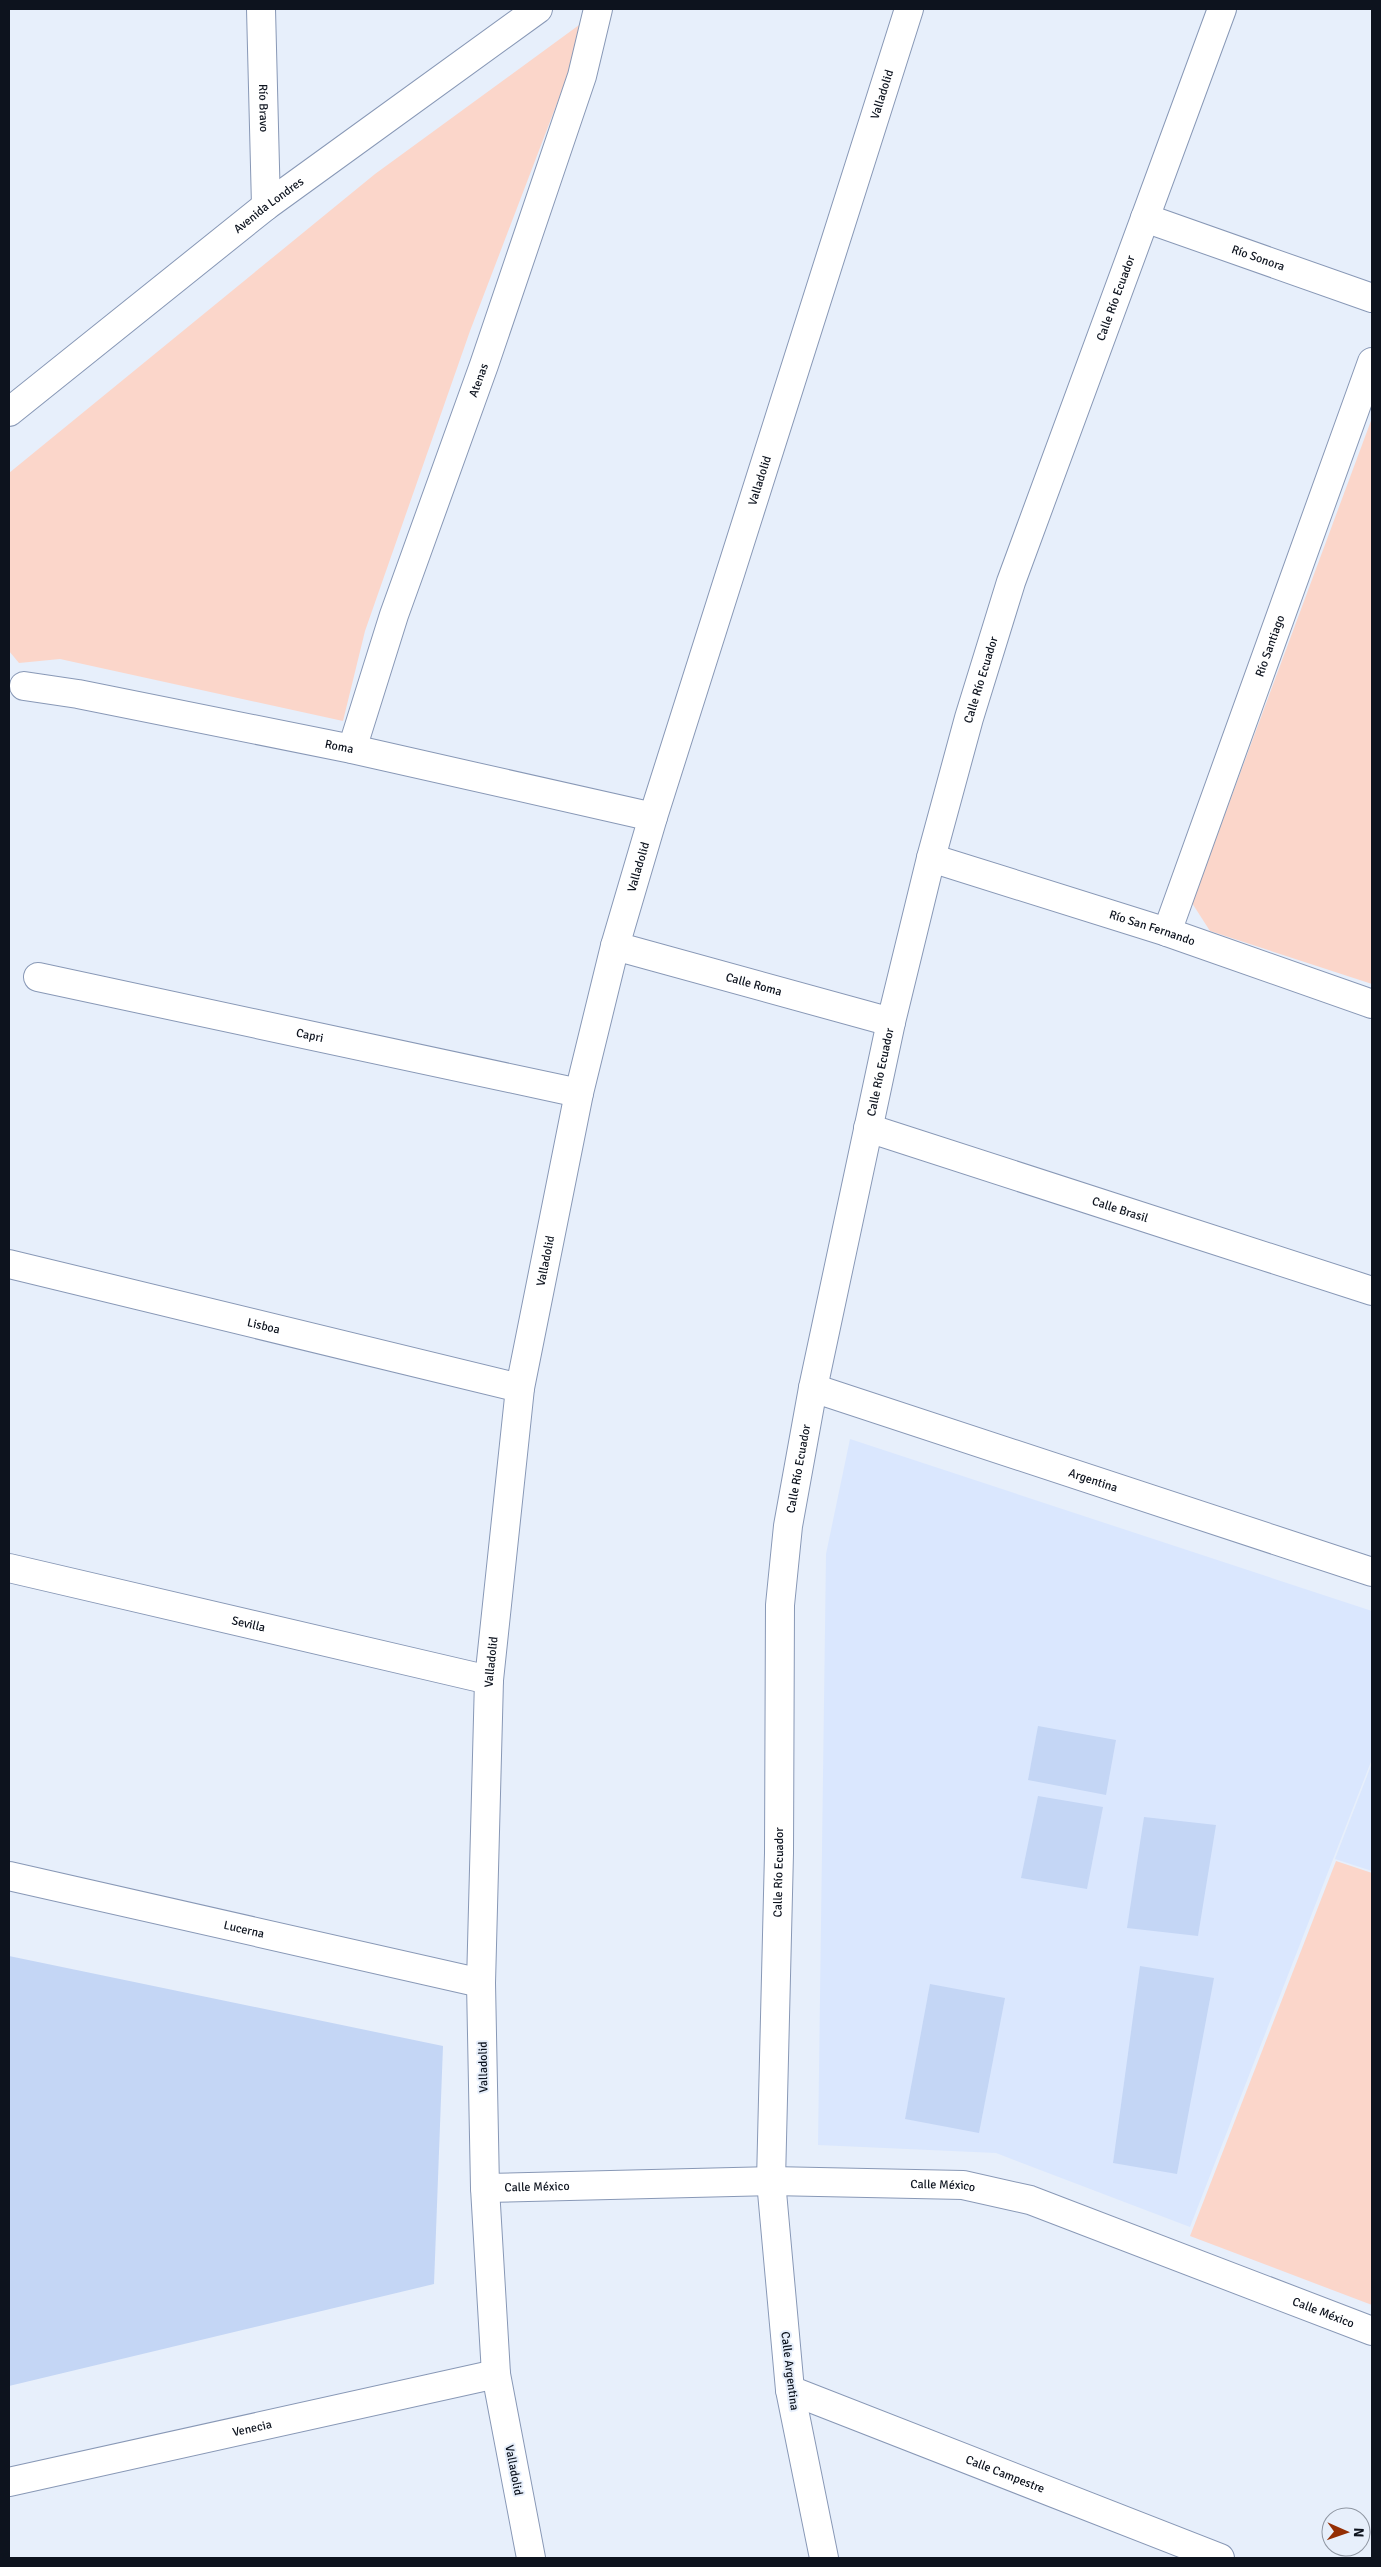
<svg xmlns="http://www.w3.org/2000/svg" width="1381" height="2567" font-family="Signika,sans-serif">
<rect width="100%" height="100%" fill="#e7effb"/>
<g fill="#dae7fe">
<path d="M850,1439L1372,1611V1759L1190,2227L996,2153L818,2145L826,1554Z"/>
<path d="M1372,1763V1871L1335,1859Z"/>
</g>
<g fill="#fbd6ca">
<path d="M590,17L470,331L365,631L343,721L60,659L19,663L9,651V473L375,174Z"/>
<path d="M1372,418V984L1210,931L1192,903Z"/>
<path d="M1336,1861L1372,1873V2305L1190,2236Z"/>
</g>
<g fill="#c4d6f5">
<path d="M1038,1726L1116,1740L1106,1795L1028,1780Z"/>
<path d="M1038,1796L1103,1807L1087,1889L1021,1878Z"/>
<path d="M1144,1817L1216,1825L1198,1936L1127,1928Z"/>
<path d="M9,1956L443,2046L434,2284L9,2386Z"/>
<path d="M1140,1966L1214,1978L1177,2174L1113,2163Z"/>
<path d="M930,1984L1005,1998L979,2133L905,2119Z"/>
</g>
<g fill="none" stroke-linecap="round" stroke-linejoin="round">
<defs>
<g id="street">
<path id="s1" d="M261,9L266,206"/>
<path id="s2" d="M1145,218L1372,298"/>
<path id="s3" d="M9,412L266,206L538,9"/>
<path id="s4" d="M24,686L78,694L352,749L653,817"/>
<path id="s5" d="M352,749L394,615L484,365L582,76L598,9"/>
<path id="s6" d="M931,858L1167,932L1372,1004"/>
<path id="s7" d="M1167,932L1372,362"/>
<path id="s8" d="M615,946L891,1022"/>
<path id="s9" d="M38,977L579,1093"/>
<path id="s10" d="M868,1128L1372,1291"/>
<path id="s11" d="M9,1264L520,1388"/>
<path id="s12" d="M813,1388L1372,1572"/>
<path id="s13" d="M9,1568L489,1680"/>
<path id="s14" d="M9,1876L481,1983"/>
<path id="s15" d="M485,2188L771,2181L963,2185L1030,2200L1372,2331"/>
<path id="s16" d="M790,2390L1220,2558"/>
<path id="s17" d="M9,2482L496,2374"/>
<path id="s18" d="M531,2558L496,2374L485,2188L481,1983L489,1680L520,1388L579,1093L615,946L653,817L909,9"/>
<path id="s19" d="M824,2558L790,2390L771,2181L779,1853L780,1605L788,1526L813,1388L891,1022L931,858L969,718L1011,582L1222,9"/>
</g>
</defs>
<use href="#street" stroke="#8898b6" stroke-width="30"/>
<use href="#street" stroke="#fff" stroke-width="28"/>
</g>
<g text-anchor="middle" stroke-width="4" stroke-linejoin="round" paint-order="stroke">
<g font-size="12" fill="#0d131e" stroke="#e7effb">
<text dy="4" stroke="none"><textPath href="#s18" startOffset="2520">Valladolid</textPath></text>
<text dy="4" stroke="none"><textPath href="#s1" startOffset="99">Río Bravo</textPath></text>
<text dy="4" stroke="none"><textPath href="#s3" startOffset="332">Avenida Londres</textPath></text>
<text dy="4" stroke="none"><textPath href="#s2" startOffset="120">Río Sonora</textPath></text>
<text dy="4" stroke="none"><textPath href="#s19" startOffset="2310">Calle Río Ecuador</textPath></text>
<text dy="4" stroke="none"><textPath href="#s5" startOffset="390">Atenas</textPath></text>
<text dy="4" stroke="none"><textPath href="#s18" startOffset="2115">Valladolid</textPath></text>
<text dy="4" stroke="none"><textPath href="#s7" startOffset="304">Río Santiago</textPath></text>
<text dy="4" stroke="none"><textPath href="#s19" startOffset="1905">Calle Río Ecuador</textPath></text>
<text dy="4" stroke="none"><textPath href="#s4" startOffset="321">Roma</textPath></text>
<text dy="4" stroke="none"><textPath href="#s18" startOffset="1710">Valladolid</textPath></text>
<text dy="4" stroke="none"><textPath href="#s6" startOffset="232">Río San Fernando</textPath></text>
<text dy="4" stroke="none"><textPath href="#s8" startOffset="144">Calle Roma</textPath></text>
<text dy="4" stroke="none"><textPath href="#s9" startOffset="278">Capri</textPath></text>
<text dy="4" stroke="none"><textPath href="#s19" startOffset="1500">Calle Río Ecuador</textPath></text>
<text dy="4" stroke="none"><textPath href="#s10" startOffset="265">Calle Brasil</textPath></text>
<text dy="4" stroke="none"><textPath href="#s18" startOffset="1305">Valladolid</textPath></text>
<text dy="4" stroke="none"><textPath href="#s11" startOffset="262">Lisboa</textPath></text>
<text dy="4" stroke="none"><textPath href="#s19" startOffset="1095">Calle Río Ecuador</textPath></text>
<text dy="4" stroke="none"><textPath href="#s12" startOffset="295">Argentina</textPath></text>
<text dy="4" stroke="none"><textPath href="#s13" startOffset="246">Sevilla</textPath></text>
<text dy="4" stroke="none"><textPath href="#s18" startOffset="900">Valladolid</textPath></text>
<text dy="4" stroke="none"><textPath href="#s19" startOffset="690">Calle Río Ecuador</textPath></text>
<text dy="4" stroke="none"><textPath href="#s14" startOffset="241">Lucerna</textPath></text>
<text transform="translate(483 2067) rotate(-91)" y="4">Valladolid</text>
<text dy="4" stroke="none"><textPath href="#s15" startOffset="458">Calle México</textPath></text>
<text dy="4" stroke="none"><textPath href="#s15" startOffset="52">Calle México</textPath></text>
<text dy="4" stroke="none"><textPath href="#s15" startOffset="861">Calle México</textPath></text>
<text transform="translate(790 2371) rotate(83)" y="4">Calle Argentina</text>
<text dy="4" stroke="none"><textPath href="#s17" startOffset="249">Venecia</textPath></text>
<text transform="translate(514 2470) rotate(79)" y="4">Valladolid</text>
<text dy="4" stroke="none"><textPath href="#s16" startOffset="231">Calle Campestre</textPath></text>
</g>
</g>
<rect width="1381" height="2567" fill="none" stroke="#0d131e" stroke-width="20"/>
<g transform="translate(1346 2532) rotate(92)"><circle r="24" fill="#e7effb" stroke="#9097a3"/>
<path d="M0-4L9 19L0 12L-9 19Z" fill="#942e04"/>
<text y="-8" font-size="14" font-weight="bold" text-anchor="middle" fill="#0d131e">N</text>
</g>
</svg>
